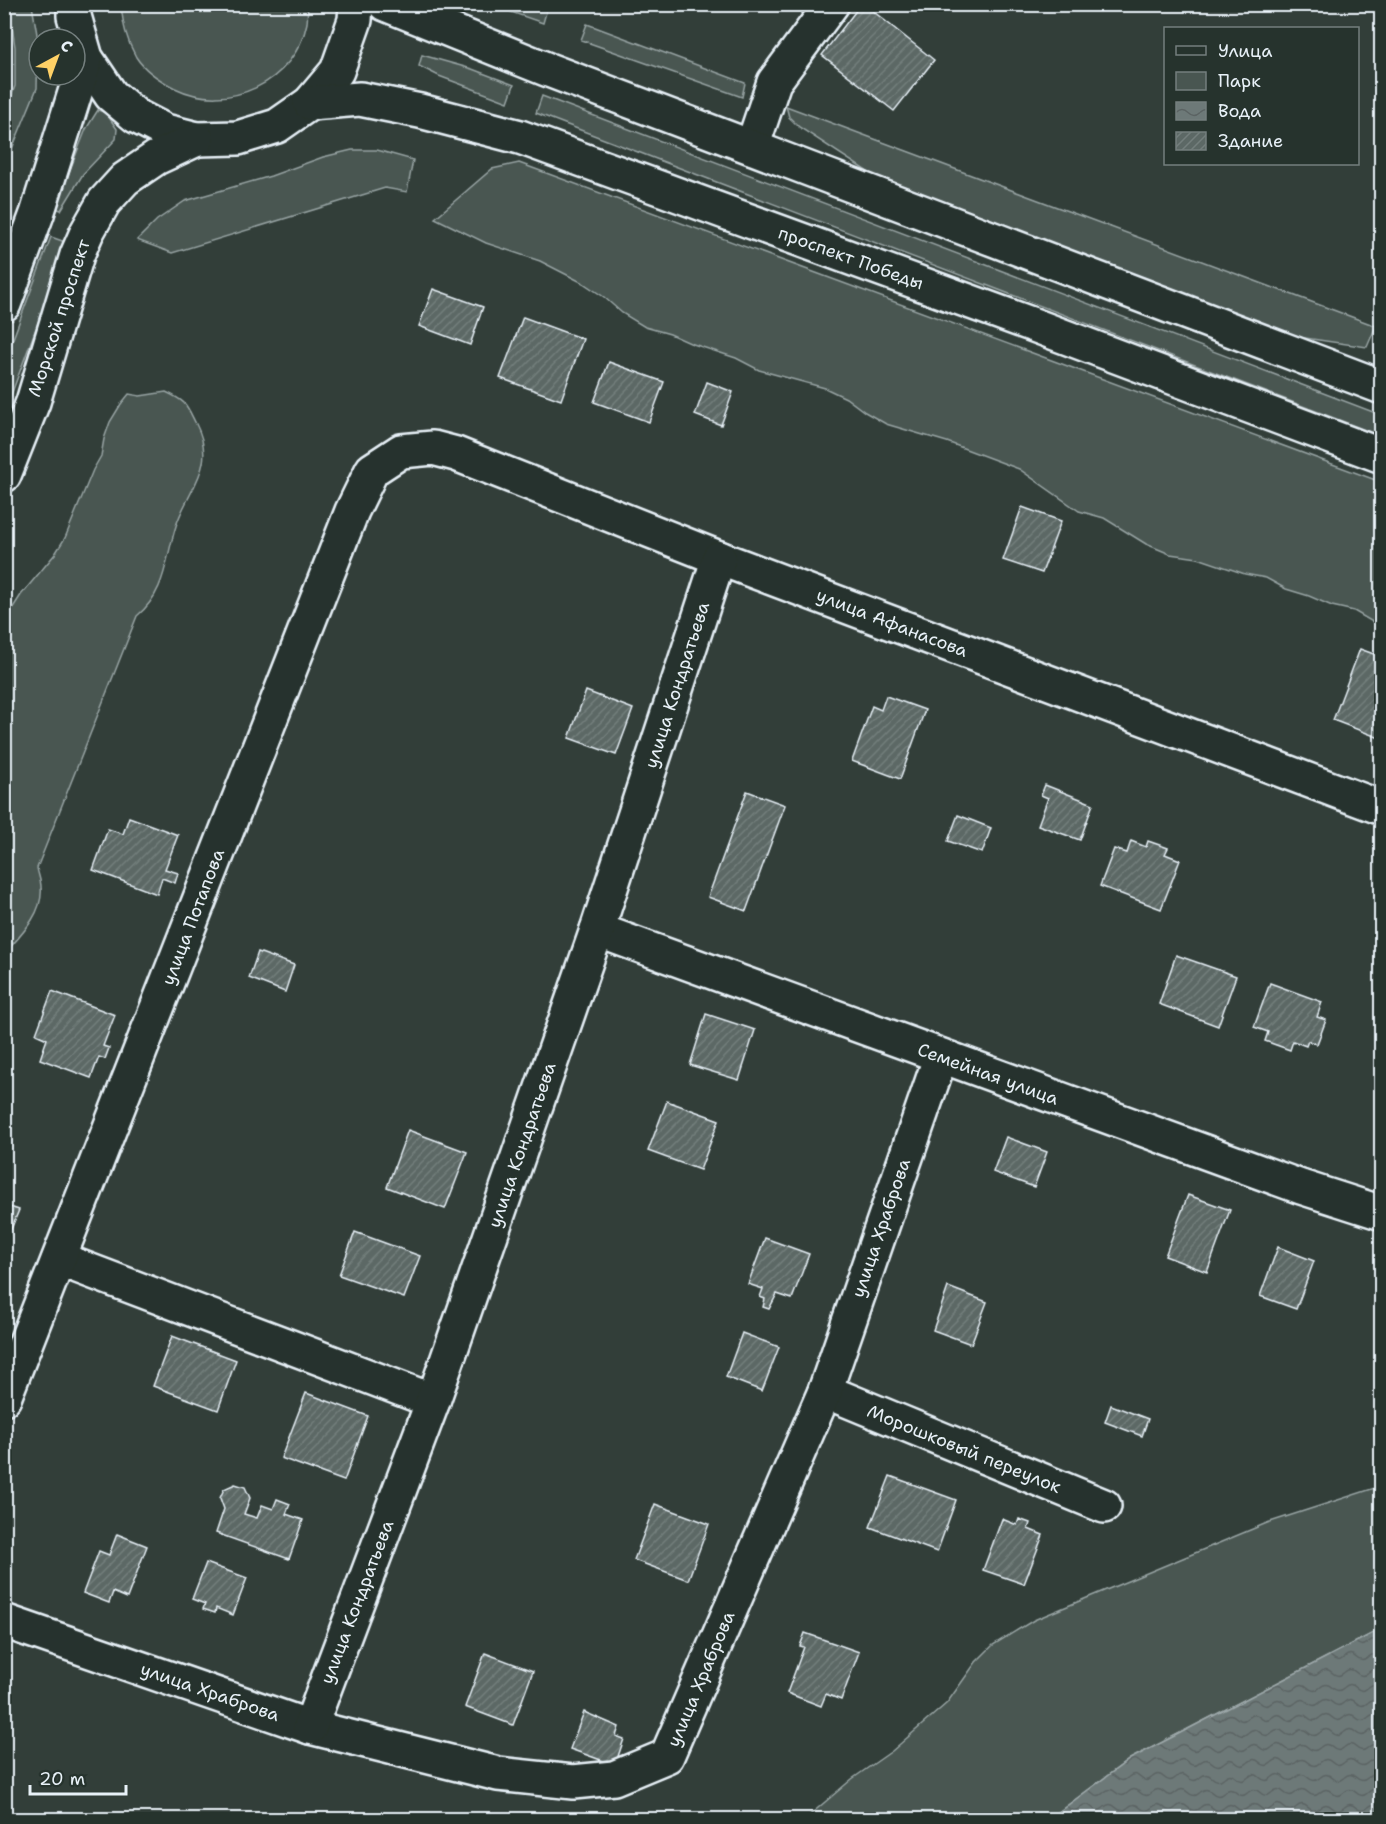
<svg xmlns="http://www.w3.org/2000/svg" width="1386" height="1824" font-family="'Shantell Sans',sans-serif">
<defs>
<pattern id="water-waves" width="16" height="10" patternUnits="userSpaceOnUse" patternTransform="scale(1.5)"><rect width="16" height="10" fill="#6d7978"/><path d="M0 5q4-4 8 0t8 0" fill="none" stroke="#5b6363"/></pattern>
<pattern id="building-hatch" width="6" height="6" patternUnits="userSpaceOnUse" patternTransform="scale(1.5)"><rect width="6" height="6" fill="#5c6865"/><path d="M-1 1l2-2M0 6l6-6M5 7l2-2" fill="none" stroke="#737e7c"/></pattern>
</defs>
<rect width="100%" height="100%" fill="#323e39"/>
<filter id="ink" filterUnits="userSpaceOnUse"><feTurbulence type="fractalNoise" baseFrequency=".0167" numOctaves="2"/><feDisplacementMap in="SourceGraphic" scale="12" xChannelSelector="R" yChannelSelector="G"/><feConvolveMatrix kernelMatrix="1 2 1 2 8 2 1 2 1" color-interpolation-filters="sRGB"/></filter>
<g filter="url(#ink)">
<g fill="#495651" stroke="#98a4a4" stroke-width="1.5">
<path d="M9,5H32L38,40L37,88L5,166V113L15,86V47Z"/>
<path d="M121,5H308C307,10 308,17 307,23C295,82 228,114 175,88C161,81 145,71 136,57C126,39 123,24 121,5Z"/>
<path d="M491,5H536L547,9L543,23Z"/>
<path d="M587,24L745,83L742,97L581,40Z"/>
<path d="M422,55L472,69L514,85L508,102L439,76L419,66Z"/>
<path d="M542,96L1381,415V436L536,113Z"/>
<path d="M786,106L1376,326L1367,347L1298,337L874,176L799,127L789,117Z"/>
<path d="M98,110L106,113L117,129L116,139L83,174L61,210L55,208L86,129Z"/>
<path d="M352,150H377L413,160L407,192L385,188L172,253L137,240L157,220L185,201L271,176L323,157Z"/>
<path d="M519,163L1381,482V627L1354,611L1332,606L1309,596L1286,589L1266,578L1245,574L1198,558L1170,554L1146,544L1104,518L1079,511L1019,469L947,442L886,424L865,412L846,398L825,388L759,370L736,358L690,343L670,334L645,327L622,313L604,297L583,283L540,261L486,243L435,218L492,169Z"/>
<path d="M51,237L68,243L5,411V360Z"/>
<path d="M166,392C187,402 186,404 196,424C218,467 188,488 176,526C165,560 166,592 137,616L37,868C38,874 41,881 41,887C44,913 20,936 5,953V620L21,595L55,554L65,538L93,470L101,456L104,439L110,422L121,404L129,394L140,396Z"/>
<path d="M1381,1486V1629L1130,1759L1049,1819L804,1820L852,1779L892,1751L947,1703L976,1662L993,1645L1034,1620L1267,1523Z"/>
</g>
<path fill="url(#water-waves)" stroke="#9ea9ab" stroke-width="1.5" d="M1381,1629V1819H1049L1130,1759Z"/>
<g fill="url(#building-hatch)" stroke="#e8f1f8" stroke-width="1.5">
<path d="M861,4H864L934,60L894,111L822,55Z"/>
<path d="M433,289L483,307L470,345L419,326Z"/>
<path d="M523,317L583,339L561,400L500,378Z"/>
<path d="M609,362L664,382L649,422L594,402Z"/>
<path d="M707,382L733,392L721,425L695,415Z"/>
<path d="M1022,507L1061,521L1042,573L1003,560Z"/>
<path d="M1360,649L1382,657V739L1333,720Z"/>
<path d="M586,691L633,709L616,755L569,738Z"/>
<path d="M886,696L925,710L900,779L852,761L872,706L881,710Z"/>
<path d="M1045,785L1093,804L1080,840L1038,825L1048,798L1041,795Z"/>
<path d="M747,791L785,805L746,911L708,897Z"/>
<path d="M958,815L991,828L982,853L948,841Z"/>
<path d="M129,817L178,835L165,869L178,873L175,883L162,878L157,894L93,870L108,829L123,834Z"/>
<path d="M1131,841L1146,847L1148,841L1168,848L1165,854L1180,860L1161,909L1100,886L1114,849L1127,853Z"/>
<path d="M258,952L294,965L285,992L249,978Z"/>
<path d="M1176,955L1236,976L1218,1026L1159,1004Z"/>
<path d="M1270,983L1322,1002L1317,1017L1326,1020L1317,1044L1308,1041L1306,1046L1293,1041L1290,1050L1265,1041L1268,1032L1254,1027Z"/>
<path d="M52,991L115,1015L103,1046L109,1048L105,1059L99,1057L91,1078L40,1059L47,1039L36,1034Z"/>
<path d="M706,1014L755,1030L739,1080L690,1065Z"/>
<path d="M667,1101L719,1120L700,1170L648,1151Z"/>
<path d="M408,1130L467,1152L445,1209L387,1187Z"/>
<path d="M1006,1137L1047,1152L1034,1187L993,1172Z"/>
<path d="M1188,1195L1230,1210L1207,1272L1165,1256Z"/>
<path d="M4,1205L19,1210L4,1246Z"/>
<path d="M355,1232L420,1256L404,1298L339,1275Z"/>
<path d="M765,1238L809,1254L792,1299L777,1294L769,1309L763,1307L765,1299L760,1297L763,1289L748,1284Z"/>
<path d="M1278,1247L1314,1261L1296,1309L1260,1296Z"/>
<path d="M948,1287L987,1302L971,1344L933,1330Z"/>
<path d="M742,1333L779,1347L762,1391L726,1377Z"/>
<path d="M172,1336L236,1360L218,1410L153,1386Z"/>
<path d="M306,1393L368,1416L344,1481L281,1458Z"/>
<path d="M1111,1405L1148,1419L1142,1436L1105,1422Z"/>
<path d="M890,1476L956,1500L937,1552L870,1527Z"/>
<path d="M235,1484L245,1487L250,1498L244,1514L257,1518L262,1505L273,1509L277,1499L290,1504L286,1514L303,1520L289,1559L216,1533L224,1509L220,1498L224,1489Z"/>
<path d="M655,1504L709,1524L688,1580L634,1560Z"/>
<path d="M1002,1519L1017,1525L1019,1519L1030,1523L1028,1529L1043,1535L1024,1584L983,1570Z"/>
<path d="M117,1534L147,1546L127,1598L113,1592L109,1603L83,1593L99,1551L109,1555Z"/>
<path d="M206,1563L247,1578L233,1615L216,1608L215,1613L203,1609L205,1604L192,1599Z"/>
<path d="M805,1633L859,1652L841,1700L826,1694L821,1706L787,1693L804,1647L800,1646Z"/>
<path d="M485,1653L533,1671L513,1725L465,1707Z"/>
<path d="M584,1712L619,1727L616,1736L624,1739L615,1765L570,1749Z"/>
</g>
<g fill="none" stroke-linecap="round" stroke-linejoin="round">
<defs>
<g id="minor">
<path d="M752,147L774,82L832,4"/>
<path d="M597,930L1301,1187L1382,1213"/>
<path d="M59,1259L433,1401"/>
<path d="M825,1391L1104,1506"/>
<path d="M4,1398L352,511L372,470L401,451L433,448L456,454L719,558L1382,808"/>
<path d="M4,1621L310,1727L498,1774L573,1782L614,1778L667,1756L825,1391L941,1056"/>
<path d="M310,1727L433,1401L597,930L719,558"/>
</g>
<g id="major">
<path d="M74,4V16L86,58L111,95L136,116L165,131L197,139L238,138L277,126L310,103L337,71L355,20L356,4"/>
<path d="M385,4L546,69L1382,387"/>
<path d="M310,103L360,99L420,111L520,137L1031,324L1382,456"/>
<path d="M4,304L37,214L86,58"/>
<path d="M4,475L33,402L77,255L87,232L104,202L125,179L156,158L197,139"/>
</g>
</defs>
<use href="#minor" stroke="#e8f1f8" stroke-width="38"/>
<use href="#major" stroke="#e8f1f8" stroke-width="38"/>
<use href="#minor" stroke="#26332d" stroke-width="33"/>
<use href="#major" stroke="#26332d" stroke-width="33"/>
</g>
</g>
<g text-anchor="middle" stroke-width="4.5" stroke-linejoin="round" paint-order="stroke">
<g font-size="18" fill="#e8f1f8" stroke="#26332d">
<text transform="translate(851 258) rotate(20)" y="6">проспект Победы</text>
<text transform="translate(59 318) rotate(-72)" y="6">Морской проспект</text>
<text transform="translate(892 623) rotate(21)" y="6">улица Афанасова</text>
<text transform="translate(677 685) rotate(-72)" y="6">улица Кондратьева</text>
<text transform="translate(193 917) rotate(-69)" y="6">улица Потапова</text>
<text transform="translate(988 1074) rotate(20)" y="6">Семейная улица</text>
<text transform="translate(522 1145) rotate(-71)" y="6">улица Кондратьева</text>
<text transform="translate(881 1228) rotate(-71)" y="6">улица Храброва</text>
<text transform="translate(964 1449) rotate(22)" y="6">Морошковый переулок</text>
<text transform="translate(357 1602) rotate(-69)" y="6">улица Кондратьева</text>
<text transform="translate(701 1679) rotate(-67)" y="6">улица Храброва</text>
<text transform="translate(210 1692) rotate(19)" y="6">улица Храброва</text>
</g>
</g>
<rect width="1386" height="1824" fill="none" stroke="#26332d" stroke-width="24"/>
<rect x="12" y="12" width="1362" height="1800" fill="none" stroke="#e8f1f8" stroke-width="2" filter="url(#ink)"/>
<rect x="1164" y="27" width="195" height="138" fill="#26332d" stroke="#747f7e" stroke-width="1.5"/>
<rect x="1176" y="46" width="30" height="9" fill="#26332d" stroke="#747f7e" stroke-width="1.5"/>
<text x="1218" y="57" font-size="18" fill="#e8f1f8">Улица</text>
<rect x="1176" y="72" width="30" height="18" fill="#495651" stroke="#747f7e" stroke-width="1.5"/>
<text x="1218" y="87" font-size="18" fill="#e8f1f8">Парк</text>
<rect x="1176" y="102" width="30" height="18" fill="url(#water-waves)" stroke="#747f7e" stroke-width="1.5"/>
<text x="1218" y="117" font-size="18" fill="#e8f1f8">Вода</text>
<rect x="1176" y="132" width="30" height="18" fill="url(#building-hatch)" stroke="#747f7e" stroke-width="1.5"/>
<text x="1218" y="147" font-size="18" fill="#e8f1f8">Здание</text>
<g transform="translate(57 57) rotate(41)"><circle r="28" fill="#26332d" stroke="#747f7e" stroke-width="1.5"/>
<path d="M0-4.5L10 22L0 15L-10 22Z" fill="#ffd166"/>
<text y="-9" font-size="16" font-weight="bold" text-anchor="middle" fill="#e8f1f8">С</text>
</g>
<path d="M30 1785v9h96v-9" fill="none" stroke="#e8f1f8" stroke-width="3"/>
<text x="39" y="1785" font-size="18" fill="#e8f1f8" stroke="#26332d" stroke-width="4.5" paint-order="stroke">20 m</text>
</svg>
